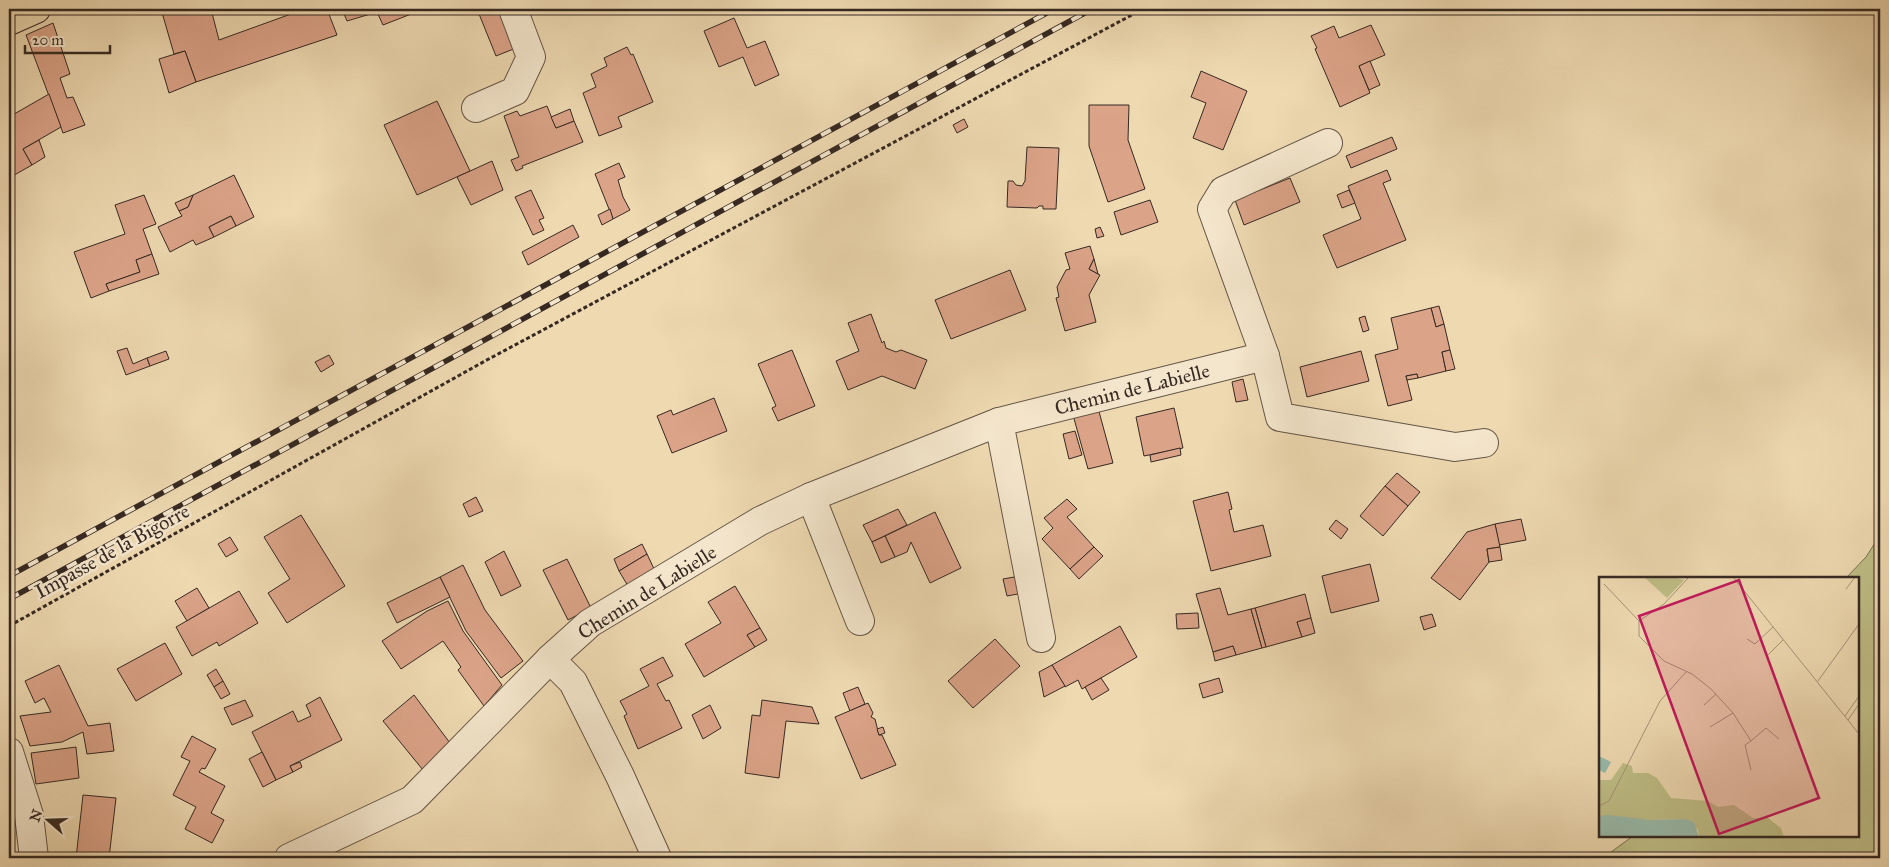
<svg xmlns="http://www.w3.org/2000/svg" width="1889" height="867" font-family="'IM FELL Great Primer',serif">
<rect width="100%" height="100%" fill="#eed9b1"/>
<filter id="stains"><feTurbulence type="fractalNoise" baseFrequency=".004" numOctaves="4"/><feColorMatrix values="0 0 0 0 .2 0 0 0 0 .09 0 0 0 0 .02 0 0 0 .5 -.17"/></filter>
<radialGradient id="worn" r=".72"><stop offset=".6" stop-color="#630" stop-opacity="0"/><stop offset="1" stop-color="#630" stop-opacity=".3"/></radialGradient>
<path fill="#bfbe87" stroke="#7a7454" d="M1880,535V858H1606L1607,855L1633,836H1858V578H1846L1866,557Z"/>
<g fill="#dba388" stroke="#362922">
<path d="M161,9H211L219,40L302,10V9H327L337,35L196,82L185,51L174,54Z"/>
<path d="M342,9H424L383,25L377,12L347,21Z"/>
<path d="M477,9H502L516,48L496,56Z"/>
<path d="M734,18L747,48L765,41L779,75L755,86L743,57L719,67L704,31Z"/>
<path d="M53,23L70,74L60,78L67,98L73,97L85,125L63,133L26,35Z"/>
<path d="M1371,25L1385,55L1359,66L1370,93L1340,107L1315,49L1317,48L1311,36L1334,26L1339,38Z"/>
<path d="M627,47L631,55L633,54L653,102L618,117L622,127L599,136L583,93L596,87L591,74L607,66L604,58Z"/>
<path d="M185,51L196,82L169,93L159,59Z"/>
<path d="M1370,61L1380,85L1369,90L1359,66Z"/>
<path d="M1201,71L1247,91L1223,150L1193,138L1206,103L1191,97Z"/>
<path d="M49,94L61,127L23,149L32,165L9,178V117Z"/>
<path d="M437,101L470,171L417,195L384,125Z"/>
<path d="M1089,105H1129L1128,140L1145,189L1108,202L1089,146Z"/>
<path d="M547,106L556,128L574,121L583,142L522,166L523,168L516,171L511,160L519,157L504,116L517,111L520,116Z"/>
<path d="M570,109L574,121L556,128L551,117Z"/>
<path d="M964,119L968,127L957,133L953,125Z"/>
<path d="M1392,137L1397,149L1351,168L1346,156Z"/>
<path d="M39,140L45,157L32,165L23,149Z"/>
<path d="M1027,147L1059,148L1056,209H1043V206H1039L1037,208L1007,207L1008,181H1013L1016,185L1022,186L1025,181Z"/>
<path d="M492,161L503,190L471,205L457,177Z"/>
<path d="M619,163L625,177L618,180L623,197L630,210L613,219L595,174Z"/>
<path d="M1387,170L1391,180L1383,183L1406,240L1337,268L1323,235L1361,219L1348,186Z"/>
<path d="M234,175L254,217L236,226L231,216L209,227L214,237L196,245L193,240L170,252L158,227L182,216L179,211L188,207L193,195Z"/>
<path d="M1290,178L1300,202L1244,225L1235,200Z"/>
<path d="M531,190L544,218L539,220L544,230L533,235L515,197Z"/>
<path d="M1349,190L1355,203L1342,208L1337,195Z"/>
<path d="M144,195L156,224L143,229L152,254L136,260L140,272L106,284L109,291L91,298L74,252L125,234L115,205Z"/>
<path d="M193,195L188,207L179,211L175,203Z"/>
<path d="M1150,200L1158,222L1121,235L1114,212Z"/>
<path d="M610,209L613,219L602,225L598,215Z"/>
<path d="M231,216L236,226L214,237L209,227Z"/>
<path d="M573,225L579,237L528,265L522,252Z"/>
<path d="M1100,227L1104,236L1097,238L1095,229Z"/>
<path d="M1090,246L1094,259L1089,269L1100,275L1089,295L1096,322L1065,331L1056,298L1059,297L1057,287L1066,270L1070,269L1065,253Z"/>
<path d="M152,254L159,274L109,291L106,284L140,272L136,260Z"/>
<path d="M1094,259L1098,274L1089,269Z"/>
<path d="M1010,270L1026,310L951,339L935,300Z"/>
<path d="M1439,306L1444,324L1436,327L1431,308Z"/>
<path d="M1431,308L1436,327L1444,324L1450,350L1442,352L1446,371L1418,378L1417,374L1406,376L1412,400L1388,406L1375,355L1398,349L1391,318Z"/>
<path d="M871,314L882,343L884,341L886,348L896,352L901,350L927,360L915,389L882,376L848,390L836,361L859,351L848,323Z"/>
<path d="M1365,316L1369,330L1363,332L1359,318Z"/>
<path d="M127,348L133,364L147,358L150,366L126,375L117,351Z"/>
<path d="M792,350L815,406L778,421L772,408L776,406L758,364Z"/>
<path d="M1450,350L1455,369L1446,371L1442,352Z"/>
<path d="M166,351L169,359L150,366L147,358Z"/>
<path d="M1361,351L1369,381L1307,397L1300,367Z"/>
<path d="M329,355L334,364L321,372L315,362Z"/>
<path d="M1417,374L1418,378L1407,380L1406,376Z"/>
<path d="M1243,379L1248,400L1236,402L1232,382Z"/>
<path d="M714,398L727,431L672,453L657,416L671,410L673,415Z"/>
<path d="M1098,408L1113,463L1088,469L1073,415Z"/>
<path d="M1174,408L1183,448L1144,456L1136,417Z"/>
<path d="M1075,431L1082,455L1069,459L1063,434Z"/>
<path d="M1180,448L1181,455L1151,462L1150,455Z"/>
<path d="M1397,473L1420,492L1408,506L1385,486Z"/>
<path d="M1385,486L1408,506L1383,536L1360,516Z"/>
<path d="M1228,492L1232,509L1229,510L1234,532L1263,525L1271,556L1211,571L1193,501Z"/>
<path d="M476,497L483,511L469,517L463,504Z"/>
<path d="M1067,499L1077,509L1067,517L1094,547L1070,569L1042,539L1053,528L1044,518Z"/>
<path d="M898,509L907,525L872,542L863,525Z"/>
<path d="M935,512L961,568L930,583L911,542L907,552L895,557L885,536Z"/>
<path d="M301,515L345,586L287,623L268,593L290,579L264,537Z"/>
<path d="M1521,519L1526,540L1499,545L1495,524Z"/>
<path d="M1336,520L1348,529L1341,539L1329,529Z"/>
<path d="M1495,524L1500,547L1487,549L1489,562L1460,600L1431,578L1467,532Z"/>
<path d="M885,536L895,557L881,563L872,542Z"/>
<path d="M230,537L238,550L226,557L218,544Z"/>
<path d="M642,544L647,554L619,571L614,559Z"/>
<path d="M1094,547L1103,556L1079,579L1070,569Z"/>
<path d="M1500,547L1502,560L1489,562L1487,549Z"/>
<path d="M504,551L521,586L501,596L485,562Z"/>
<path d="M647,554L655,571L628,586L619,571Z"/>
<path d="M567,559L591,608L568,620L543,570Z"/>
<path d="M1370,564L1379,601L1331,613L1322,576Z"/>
<path d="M463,565L485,610L523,661L501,678L466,631L440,577Z"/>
<path d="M1020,576L1023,593L1007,596L1003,579Z"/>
<path d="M440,577L450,597L397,623L387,603Z"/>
<path d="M735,586L760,628L747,635L755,647L704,677L685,644L721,623L708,602Z"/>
<path d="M197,588L209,608L187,621L175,601Z"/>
<path d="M1220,588L1228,615L1251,609L1262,648L1236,655L1233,646L1213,652L1196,594Z"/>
<path d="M239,591L258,623L219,646L217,642L192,656L176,627Z"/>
<path d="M1305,594L1311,618L1297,622L1302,637L1266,647L1255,608Z"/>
<path d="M448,601L463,631L502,685L484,706L458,670L461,667L443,641L401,669L382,641L427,611Z"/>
<path d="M1255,608L1266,647L1262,648L1251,609Z"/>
<path d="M1198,613L1199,628L1177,629L1176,614Z"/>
<path d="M1432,614L1436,626L1424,630L1420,617Z"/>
<path d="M1311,618L1315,633L1302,637L1297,622Z"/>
<path d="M1120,626L1137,657L1082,689L1078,680L1065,687L1052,665Z"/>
<path d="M760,628L767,640L755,647L747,635Z"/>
<path d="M995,639L1020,666L973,708L948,681Z"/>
<path d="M165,643L182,674L136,701L117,669Z"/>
<path d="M1233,646L1236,655L1215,661L1213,652Z"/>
<path d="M663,657L673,676L657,684L666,701L669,700L682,728L638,749L624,716L627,714L620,701L649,686L640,669Z"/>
<path d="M59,665L88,726L110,723L114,751L87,754L83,732L62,742L30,746L20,716L51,712L44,698L35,703L25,681Z"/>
<path d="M1052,665L1065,686L1044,697L1039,672Z"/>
<path d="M216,669L223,681L214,687L207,675Z"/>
<path d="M1101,678L1109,690L1092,700L1085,687Z"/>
<path d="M1219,678L1223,692L1203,698L1199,684Z"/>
<path d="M223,681L230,694L221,699L214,687Z"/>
<path d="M858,687L865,704L850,711L843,693Z"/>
<path d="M414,695L450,743L423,770L383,721Z"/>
<path d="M320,697L342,740L290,766L293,772L276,780L252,732L293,711L298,722L311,716L306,705Z"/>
<path d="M245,700L253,716L232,725L224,708Z"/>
<path d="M762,700L812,707L819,724L786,721L779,778L745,773L752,715L760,716Z"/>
<path d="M868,703L873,713L871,717L875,719L879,735H882L896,765L861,779L835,717Z"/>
<path d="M710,705L721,728L703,739L692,715Z"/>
<path d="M883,727L885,733L879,735L877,729Z"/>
<path d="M192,736L216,749L205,769L202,768L199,772L225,786L211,813L224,820L212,843L185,829L196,807L173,795L190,761L181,757Z"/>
<path d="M76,747L79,778L36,784L31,753Z"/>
<path d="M262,752L276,780L263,787L249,759Z"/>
<path d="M300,762L302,767L293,772L290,766Z"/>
<path d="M83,795L116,798L109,858H76Z"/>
</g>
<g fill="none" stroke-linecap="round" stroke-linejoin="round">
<defs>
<g id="minor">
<path d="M476,108L515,91L531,57L513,9"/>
<path d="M1265,356L1212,209L1223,191L1328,143"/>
<path d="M999,422L1041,638"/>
<path d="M811,497L860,621"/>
<path d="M550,659L573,682L620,776L657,858"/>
<path d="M9,752L29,815L34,858"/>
<path d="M289,858L412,800L550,659L590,623L760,521L811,497L999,422L1265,356L1280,417L1455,447L1484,443"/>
</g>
<path id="major" d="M9,21L36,9"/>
</defs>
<use href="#minor" stroke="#645546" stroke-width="30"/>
<use href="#major" stroke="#362922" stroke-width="30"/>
<path stroke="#362922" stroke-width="3" stroke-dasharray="4 2.5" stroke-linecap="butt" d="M9,626L485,361L1143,9"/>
<use href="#minor" stroke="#f4e6cc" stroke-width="28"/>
<use href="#major" stroke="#eed9b1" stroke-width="28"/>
<defs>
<g id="rail">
<path d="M9,576L1054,9"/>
<path d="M9,599L1092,9"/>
</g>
</defs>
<use href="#rail" stroke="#362922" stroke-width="5.5"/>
<use href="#rail" stroke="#f4e6cc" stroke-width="4" stroke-dasharray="11" stroke-linecap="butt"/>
</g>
<g text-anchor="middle" stroke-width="5" stroke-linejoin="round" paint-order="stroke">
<g font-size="20" fill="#362922" stroke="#f4e6cc">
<text transform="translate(1132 389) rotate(-14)" y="7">Chemin de Labielle</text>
<text transform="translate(112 551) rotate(-29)" y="7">Impasse de la Bigorre</text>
<text transform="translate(647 592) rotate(-32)" y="7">Chemin de Labielle</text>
</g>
</g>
<g transform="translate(1599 577)">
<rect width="260" height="260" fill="#eed9b1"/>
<path d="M45,0H74L85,3L68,21ZM24,186L33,189L34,196H49L58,201L72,221L109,224L119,230L135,228L154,241H169L182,251L185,260H100L99,253L86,242L51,243L0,239V203H12Z" fill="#bfbe87"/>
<path d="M0,179L12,185L6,196L0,193ZM9,238L51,243L86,242L95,245L100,260H0V239Z" fill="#99baaa"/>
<path fill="none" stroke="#a49378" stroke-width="1" d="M90,0L65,27L40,44V59L65,84L93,97L112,112L134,136L152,164L146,168L152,193M134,0L260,157M5,7L40,44M247,12L256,0M148,62L156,67L174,50M167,80L184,63M219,104L260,47M105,128L117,117M246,139L260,119M249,143L260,127M111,150L134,136M152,164L167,151L180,162M0,229L10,224L61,124L88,94"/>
<path fill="#c2185b" fill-opacity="0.15" stroke="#c2185b" stroke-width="2.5" d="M140,3L220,221L120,257L40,39Z"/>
<rect width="260" height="260" fill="none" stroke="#362922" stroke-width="2.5"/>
</g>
<rect width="1889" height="867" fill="none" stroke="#eed9b1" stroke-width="30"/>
<rect x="10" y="10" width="1869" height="847" fill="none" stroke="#362922" stroke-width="2.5"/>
<rect x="15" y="15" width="1859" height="837" fill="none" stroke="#362922"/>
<g transform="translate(48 820) rotate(290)" stroke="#f4e6cc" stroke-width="4" paint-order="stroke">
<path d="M0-4L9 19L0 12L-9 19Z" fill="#362922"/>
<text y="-8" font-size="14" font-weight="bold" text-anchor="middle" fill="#362922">N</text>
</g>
<path d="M25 45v8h85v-8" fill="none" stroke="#362922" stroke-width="2.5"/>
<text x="32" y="45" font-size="15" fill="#362922" stroke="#f4e6cc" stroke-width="4" paint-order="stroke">20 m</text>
<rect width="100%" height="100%" filter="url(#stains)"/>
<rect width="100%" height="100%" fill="url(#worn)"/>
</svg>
